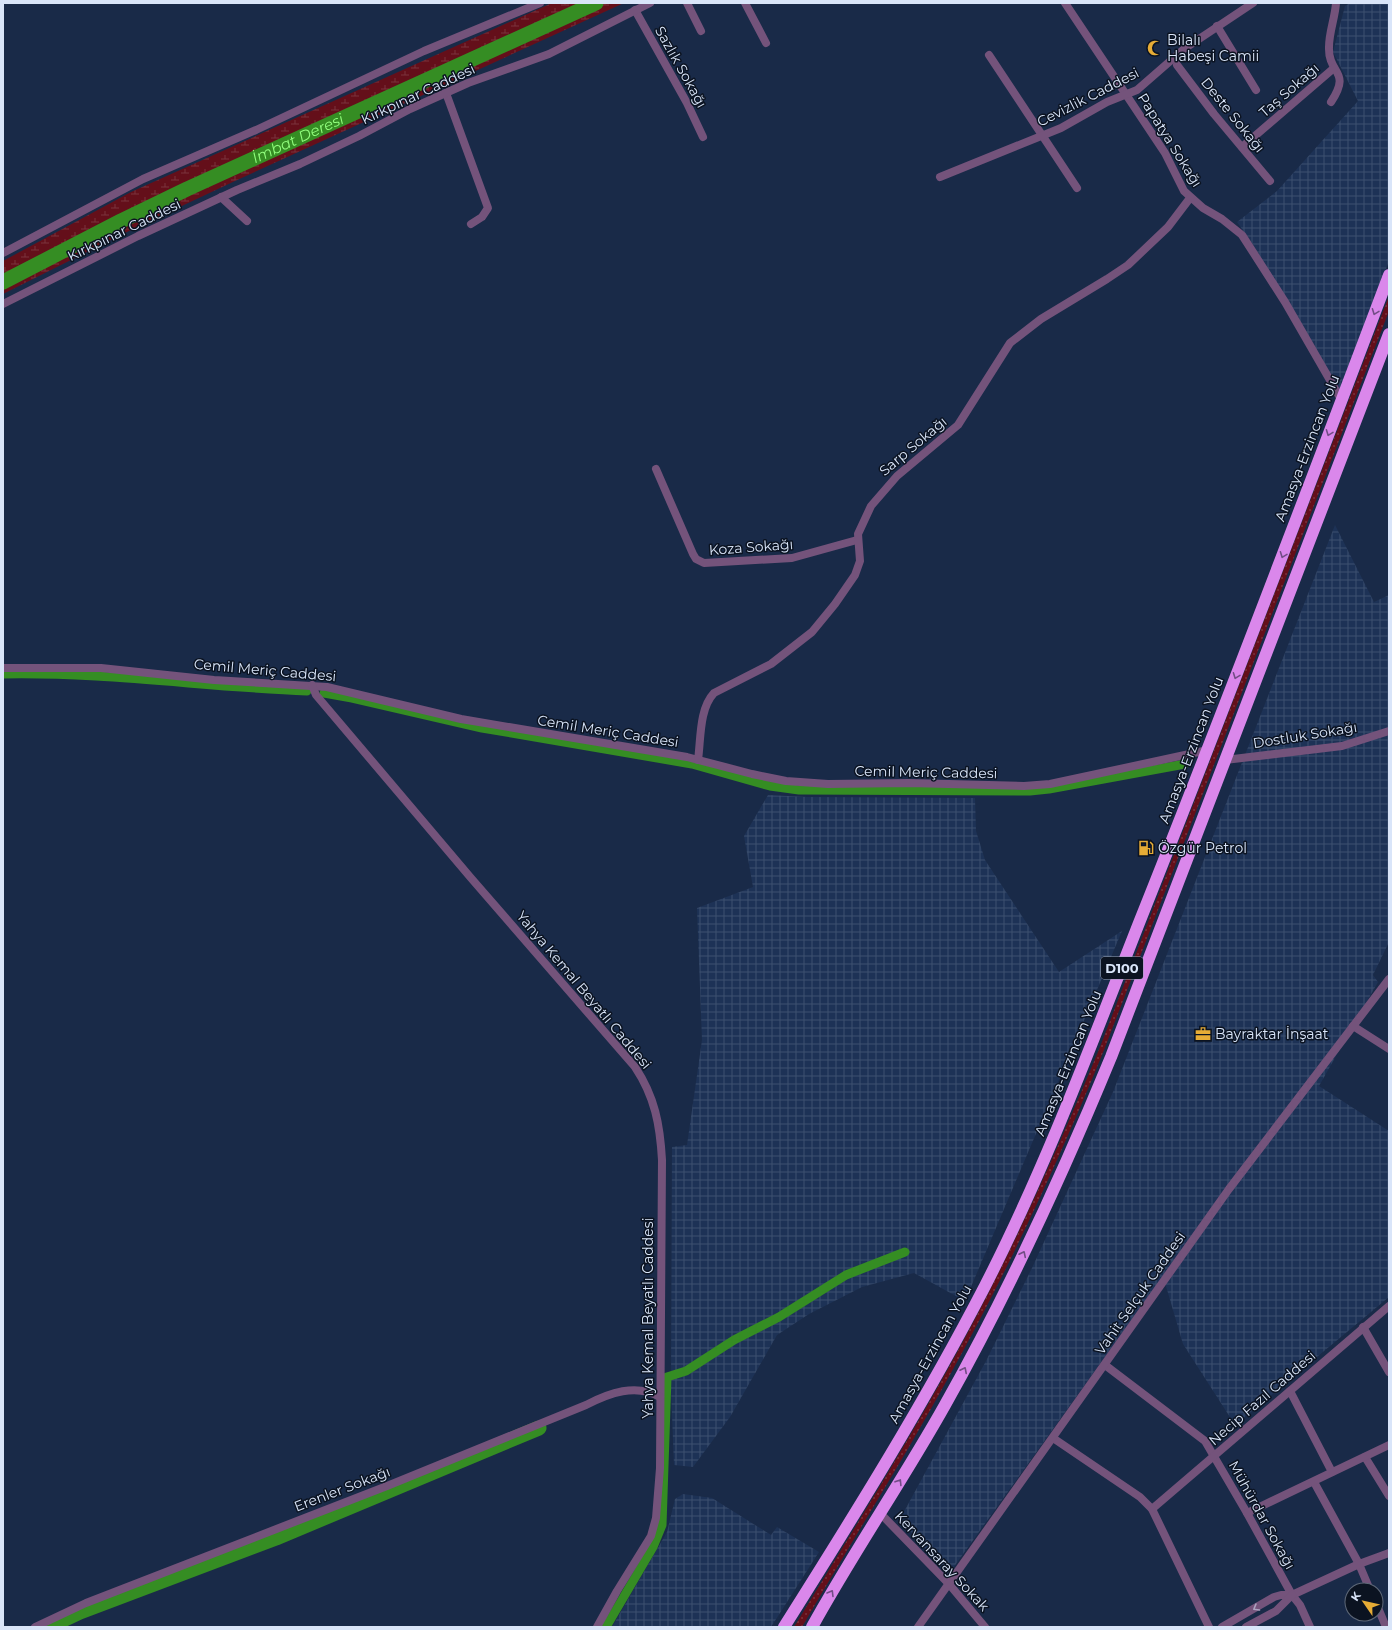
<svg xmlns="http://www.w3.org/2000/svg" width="1392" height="1630" font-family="Montserrat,sans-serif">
<defs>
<pattern id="industrial-grid" width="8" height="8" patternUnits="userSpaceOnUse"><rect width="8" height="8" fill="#1d3256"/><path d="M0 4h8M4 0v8" fill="none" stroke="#3d506f"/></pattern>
<pattern id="green-dots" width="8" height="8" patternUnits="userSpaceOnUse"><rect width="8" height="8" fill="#640f1a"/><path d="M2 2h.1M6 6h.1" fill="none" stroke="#7a323c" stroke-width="1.8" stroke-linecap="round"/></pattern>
<pattern id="wetland-marsh" width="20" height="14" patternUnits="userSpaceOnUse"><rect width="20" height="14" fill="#640f1a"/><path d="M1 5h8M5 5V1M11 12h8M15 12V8" fill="none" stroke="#7a323c"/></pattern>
</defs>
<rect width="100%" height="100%" fill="#192a48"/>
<g fill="url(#industrial-grid)">
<path d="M1350,3H1389V261L1340,392L1252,243L1237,222L1277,191L1358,101L1333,52L1345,6Z"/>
<path d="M1335,525L1374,602L1389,595V942L1373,975L1378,982L1319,1086L1389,1131V1297L1235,1425L1183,1344L1163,1276L948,1575L900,1519L986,1361L1032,1268L1113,1092Z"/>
<path d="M768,795L807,797L975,798L976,831L985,860L1059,972L1122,931L965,1301L914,1273L862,1287L809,1314L777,1335L730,1417L693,1467L674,1465L671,1389L672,1147L687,1145L702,1040L697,908L753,887L744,836Z"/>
<path d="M683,1494L712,1498L771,1535L777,1527L819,1552L771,1627H612L667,1532L675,1499Z"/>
</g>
<path fill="url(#green-dots)" d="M1389,296V311L1104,1050C1059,1161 1009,1268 951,1373C904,1459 851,1542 802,1627H794C846,1542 899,1457 948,1369C1006,1265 1055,1157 1100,1047Z"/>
<path fill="url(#wetland-marsh)" d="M552,3H624L235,181L135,228L3,294V261L131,192Z"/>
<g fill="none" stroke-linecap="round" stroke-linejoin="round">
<g stroke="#358d23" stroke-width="9">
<path d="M3,674C105,672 206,687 307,691"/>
<path d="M324,693L352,698L482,728L692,764L770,786L799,790L1030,791L1049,789L1185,764"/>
<path d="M606,1627L653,1547L662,1525L667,1377L686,1371L734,1340L779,1317L846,1275L905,1252"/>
</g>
<g stroke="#358d23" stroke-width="15">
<path id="s1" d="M3,282L121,221L187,189L596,3"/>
<path d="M48,1627L80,1612L276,1538L539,1428"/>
</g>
<g stroke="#74537b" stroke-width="8">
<path d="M687,3L701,31"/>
<path d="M745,3L766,43"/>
<path d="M1065,3L1165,153L1184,191L1203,208L1222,219L1242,235L1285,302L1342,401"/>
<path d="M635,10L687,103L703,137"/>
<path d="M1217,26L1256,90"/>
<path d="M989,55L1077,188"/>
<path d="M1177,65L1214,114L1270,181"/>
<path d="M446,93L488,208L482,217L471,224"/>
<path d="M1331,102C1352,70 1328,75 1329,47C1329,32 1335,18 1336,3"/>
<path d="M1242,147L1334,68"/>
<path d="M940,177L1061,128L1107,102L1137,90L1184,49L1253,3"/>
<path d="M221,197L247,221"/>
<path d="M3,253L143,179L256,130L424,51L540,3"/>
<path d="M3,304L138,236L237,190L300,164L359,136L410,109L468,83L549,54L650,3"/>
<path d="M656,469L693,554L696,559L704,563L792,558L857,540"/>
<path d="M3,668H101L214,680L327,687L461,719L687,757L752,774L786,781L828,784L909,783L1024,786L1050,784L1208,750"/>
<path d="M312,685L316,695L471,878L635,1067C655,1097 660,1125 662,1160L660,1468L656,1518L651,1536L617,1591L597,1627"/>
<path d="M698,760C701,739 699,709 714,693L771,664L812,632L835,604L855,575L860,561L858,534L871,506L897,476L958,425L1010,343L1041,319L1107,279L1128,265L1168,227L1190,198"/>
<path d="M1225,760L1342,746L1389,731"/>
<path d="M1353,1026L1389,1049"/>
<path d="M1363,1327L1389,1372"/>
<path d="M1105,1365L1205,1441L1247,1513L1292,1595L1300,1605L1310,1627"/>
<path d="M1290,1391L1332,1472"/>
<path d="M1053,1438L1140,1497L1152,1509L1209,1627"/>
<path d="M1365,1457L1389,1496"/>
<path d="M1314,1482L1359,1564L1370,1590"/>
<path d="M1152,1509L1389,1306"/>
<path d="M880,1513L949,1584L985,1627"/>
<path d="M1247,1513L1389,1445"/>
<path d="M1376,1603L1386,1627"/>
<path d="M35,1627L86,1603L387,1486L586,1405C609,1393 636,1383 660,1397"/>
<path d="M918,1627L1229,1189L1389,979"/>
<path d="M1222,1627L1274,1597L1281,1595H1292L1359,1564L1389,1553"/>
<path d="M1246,1627L1276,1611L1292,1595"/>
</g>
<g stroke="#da87eb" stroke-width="12">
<path d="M784,1627C854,1516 924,1404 985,1286C1045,1169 1091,1045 1139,923C1225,708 1307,492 1389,275"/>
<path d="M812,1627C854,1551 903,1480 945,1405C1008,1293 1062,1176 1111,1057L1389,334"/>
</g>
</g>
<defs><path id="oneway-chevron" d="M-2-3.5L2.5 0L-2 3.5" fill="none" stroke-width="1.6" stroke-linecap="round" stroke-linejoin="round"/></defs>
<g stroke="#724d86">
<use href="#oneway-chevron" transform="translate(1375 312) rotate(111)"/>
<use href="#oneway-chevron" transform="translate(1329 433) rotate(111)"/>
<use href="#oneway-chevron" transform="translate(1283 555) rotate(111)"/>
<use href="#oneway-chevron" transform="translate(1236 676) rotate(111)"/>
<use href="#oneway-chevron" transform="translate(1023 1254) rotate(-64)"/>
<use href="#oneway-chevron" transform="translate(964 1370) rotate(-63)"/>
<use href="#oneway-chevron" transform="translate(899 1482) rotate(-58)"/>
<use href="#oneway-chevron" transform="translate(831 1593) rotate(-59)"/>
</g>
<use stroke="#aca3c0" href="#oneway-chevron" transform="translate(1256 1608) rotate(150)"/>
<defs>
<symbol id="mosque-bare" viewBox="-9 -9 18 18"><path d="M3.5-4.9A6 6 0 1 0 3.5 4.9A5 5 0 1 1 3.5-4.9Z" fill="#e6ac36" stroke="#0b1321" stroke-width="2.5" paint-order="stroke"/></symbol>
<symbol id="fuel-bare" viewBox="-9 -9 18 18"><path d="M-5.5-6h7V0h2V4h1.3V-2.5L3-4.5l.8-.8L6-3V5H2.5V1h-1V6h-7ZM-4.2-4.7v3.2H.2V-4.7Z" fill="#e6ac36" stroke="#0b1321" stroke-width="2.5" paint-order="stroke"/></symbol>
<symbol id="office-bare" viewBox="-9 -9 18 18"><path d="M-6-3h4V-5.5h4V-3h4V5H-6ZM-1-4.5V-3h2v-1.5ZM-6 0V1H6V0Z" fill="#e6ac36" stroke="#0b1321" stroke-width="2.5" paint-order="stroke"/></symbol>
</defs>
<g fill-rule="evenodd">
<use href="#mosque-bare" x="1144" y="37" width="22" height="22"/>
<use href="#fuel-bare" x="1135" y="837" width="22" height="22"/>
<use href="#office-bare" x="1192" y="1023" width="22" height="22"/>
</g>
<g text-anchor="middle" stroke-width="3" stroke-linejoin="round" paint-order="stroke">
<rect fill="#0b1321" stroke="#9ba6b8" stroke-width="1" x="1101" y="957" width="42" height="22" rx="3"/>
<g font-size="13" font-weight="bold" fill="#d9e5f9">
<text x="1122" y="973">D100</text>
</g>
<g font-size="14" fill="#d9e5f9" stroke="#0b1321" text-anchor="start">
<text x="1167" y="45">Bilalı<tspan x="1167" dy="16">Habeşi Camii</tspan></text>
<text x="1158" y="853">Özgür Petrol</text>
<text x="1215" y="1039">Bayraktar İnşaat</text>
</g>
<g font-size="14" fill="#d9e5f9" stroke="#0b1321">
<text transform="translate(681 67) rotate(61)" y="5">Sazlık Sokağı</text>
<text transform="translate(1289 90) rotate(-41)" y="5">Taş Sokağı</text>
<text transform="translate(418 94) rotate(-25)" y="5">Kırkpınar Caddesi</text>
<text transform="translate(1088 97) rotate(-27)" y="5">Cevizlik Caddesi</text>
<text transform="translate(1233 115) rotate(51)" y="5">Deste Sokağı</text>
<text transform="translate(1170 140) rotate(58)" y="5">Papatya Sokağı</text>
<text transform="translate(124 230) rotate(-26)" y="5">Kırkpınar Caddesi</text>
<text transform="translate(913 446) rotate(-40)" y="5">Sarp Sokağı</text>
<text transform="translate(1307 448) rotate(-69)" y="5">Amasya-Erzincan Yolu</text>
<text transform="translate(751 547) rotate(-4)" y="5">Koza Sokağı</text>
<text transform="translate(265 670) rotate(5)" y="5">Cemil Meriç Caddesi</text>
<text transform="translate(608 731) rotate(9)" y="5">Cemil Meriç Caddesi</text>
<text transform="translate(1305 735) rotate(-9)" y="5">Dostluk Sokağı</text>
<text transform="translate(1191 750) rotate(-69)" y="5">Amasya-Erzincan Yolu</text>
<text transform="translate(926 772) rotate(1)" y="5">Cemil Meriç Caddesi</text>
<text transform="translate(584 990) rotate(50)" y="5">Yahya Kemal Beyatlı Caddesi</text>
<text transform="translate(1068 1063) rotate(-68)" y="5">Amasya-Erzincan Yolu</text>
<text transform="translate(1140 1293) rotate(-55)" y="5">Vahit Selçuk Caddesi</text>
<text transform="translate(648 1318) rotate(-90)" y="5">Yahya Kemal Beyatlı Caddesi</text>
<text transform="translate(930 1354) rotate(-61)" y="5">Amasya-Erzincan Yolu</text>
<text transform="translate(1262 1398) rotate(-41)" y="5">Necip Fazıl Caddesi</text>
<text transform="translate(342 1489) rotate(-21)" y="5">Erenler Sokağı</text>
<text transform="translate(1262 1515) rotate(61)" y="5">Mühürdar Sokağı</text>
<text transform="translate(942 1561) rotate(47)" y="5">Kervansaray Sokak</text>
</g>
<g font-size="15" font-style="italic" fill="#91fd7d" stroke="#0b1321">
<text dy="5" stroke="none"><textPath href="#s1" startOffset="328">İmbat Deresi</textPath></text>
</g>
</g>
<rect width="1392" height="1630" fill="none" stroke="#d9e5f9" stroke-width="8"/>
<g transform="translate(1364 1602) rotate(304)"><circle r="19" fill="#0b1321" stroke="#5d6777"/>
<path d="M0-3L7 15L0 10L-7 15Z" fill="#e6ac36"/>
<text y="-6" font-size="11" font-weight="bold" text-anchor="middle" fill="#d9e5f9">K</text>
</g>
</svg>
